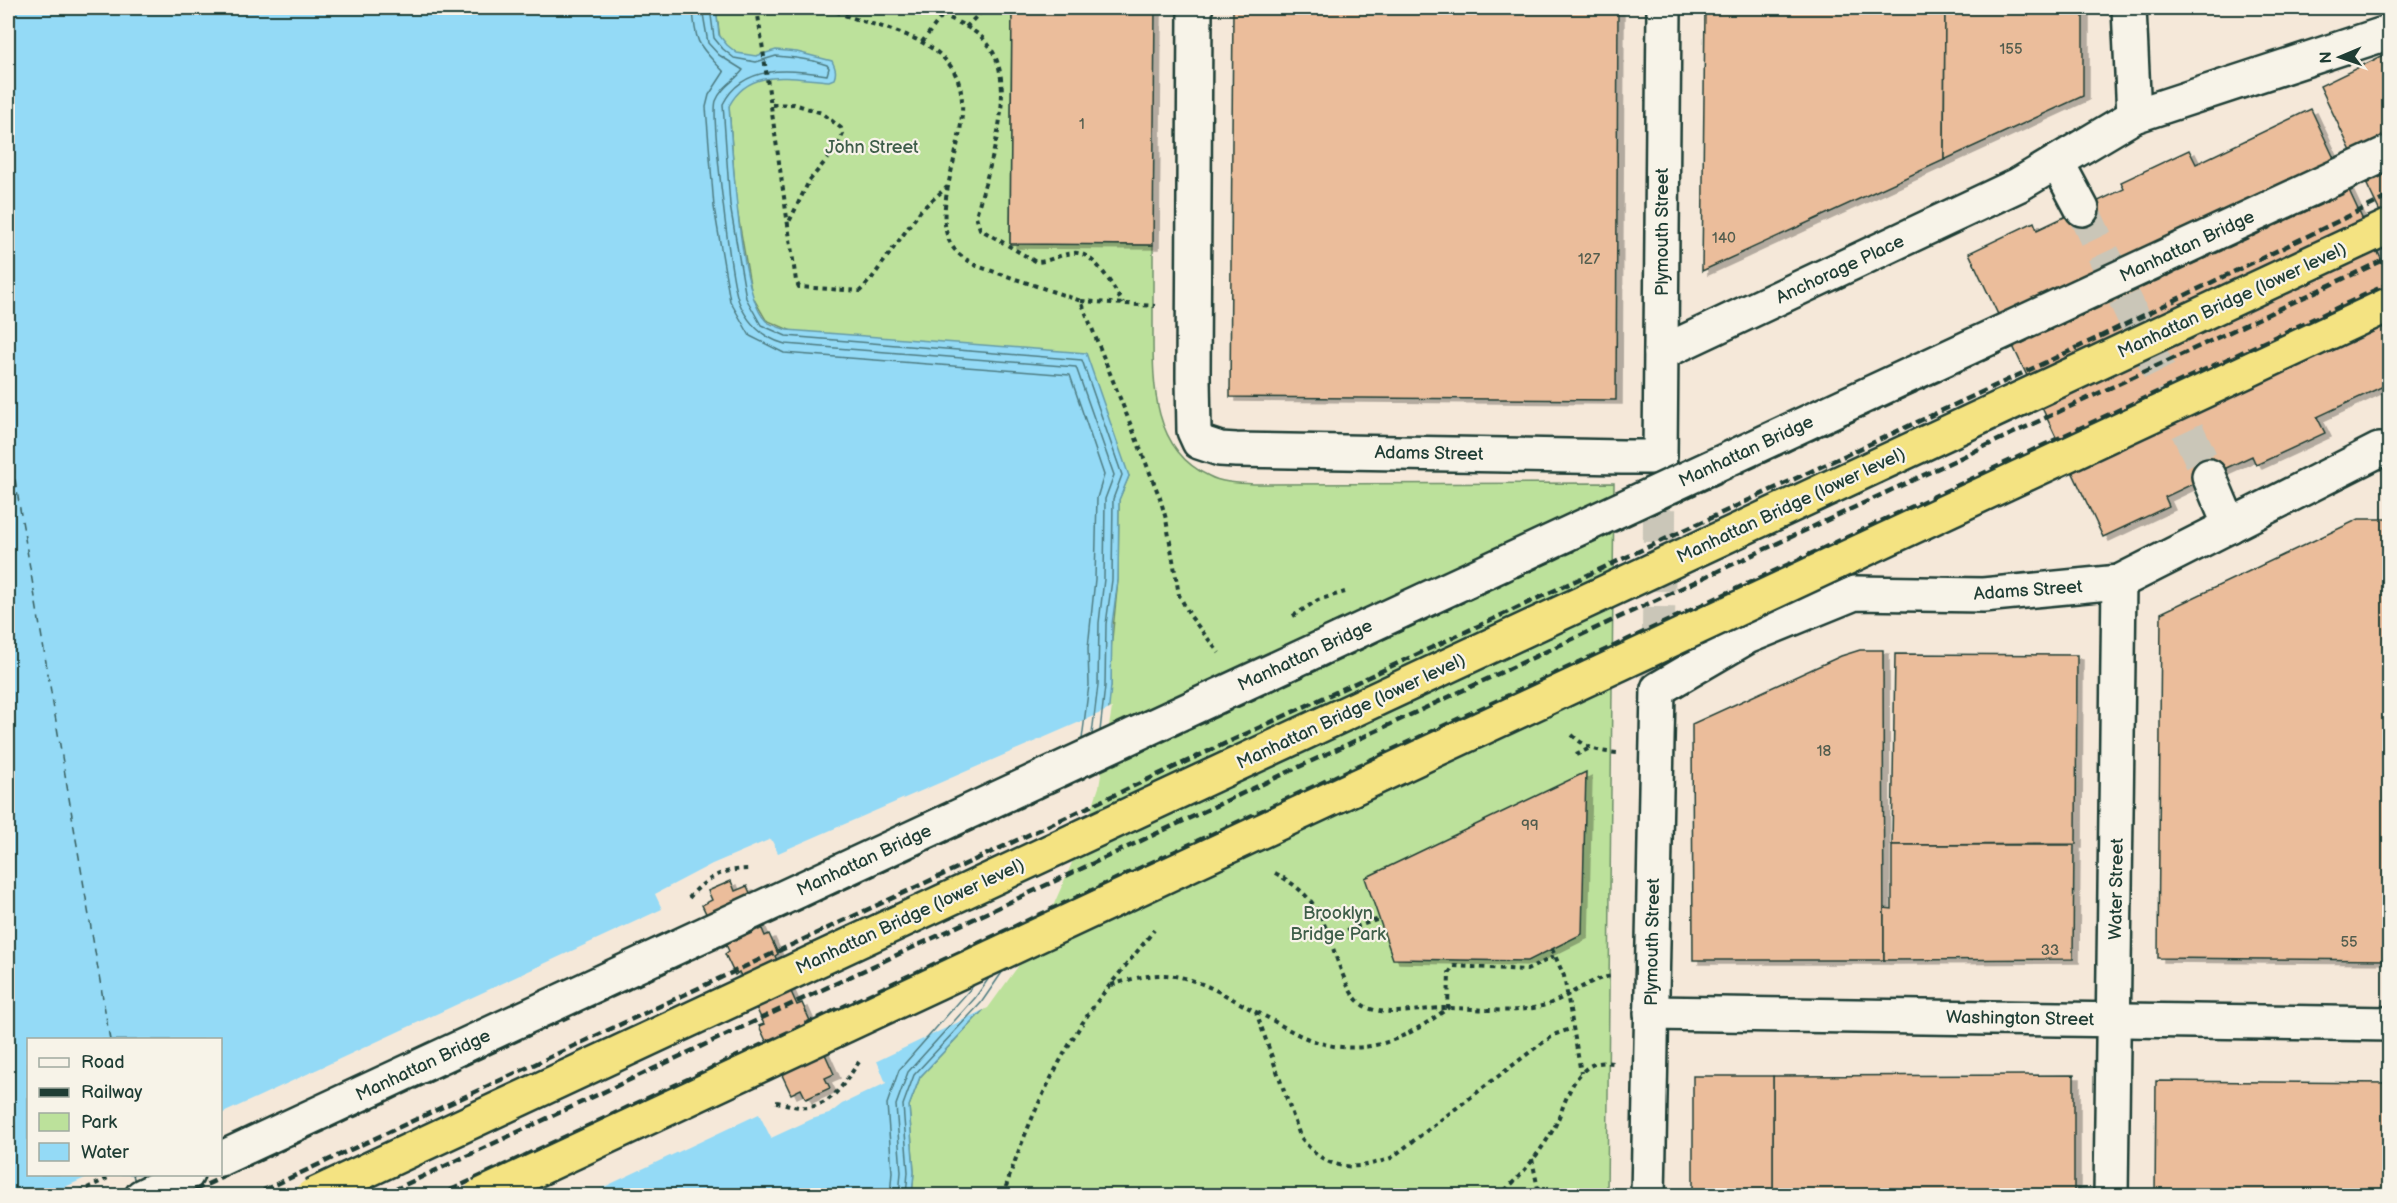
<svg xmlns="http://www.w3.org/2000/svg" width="2397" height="1203" font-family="'Balsamiq Sans',sans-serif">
<defs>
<filter id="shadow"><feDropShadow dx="6" dy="4" stdDeviation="0" flood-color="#0004"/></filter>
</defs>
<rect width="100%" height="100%" fill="#f5e8d9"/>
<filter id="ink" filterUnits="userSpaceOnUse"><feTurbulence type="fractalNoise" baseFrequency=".0167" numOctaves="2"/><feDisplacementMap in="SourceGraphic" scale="12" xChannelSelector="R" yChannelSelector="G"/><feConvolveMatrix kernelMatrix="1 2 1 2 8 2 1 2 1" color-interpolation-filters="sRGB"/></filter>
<g filter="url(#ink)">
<path fill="#bce19b" stroke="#6e8f68" stroke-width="1.5" d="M716,8H1012L1010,243L1153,245C1153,272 1153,300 1153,327C1153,381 1151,449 1209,476C1222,483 1239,483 1253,484L1614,483L1607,1195H912L914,1172L909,1106L920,1077L986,1007L1111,686V649L1118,580L1119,499L1129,476L766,320L752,296L736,204L729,106Z"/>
<path fill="#94daf6" stroke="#659ba8" stroke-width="1.5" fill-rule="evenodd" d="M8,8H716L719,35L727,45L737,53L756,56L776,50L797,52L832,61C835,67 837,72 834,79L829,81C792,79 750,66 729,106C732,146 739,296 766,321C771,325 781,328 787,330L1086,353L1129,476L1119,500L1118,580L1112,624L1111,686L1107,727L986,1007L920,1077L909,1106L914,1172L912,1195H8ZM28,1040H220V1174H28Z"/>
<path fill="#f5e8d9" d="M1112,708L1099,787L1078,849L1040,936L988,1008L877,1061L886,1083L842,1104L829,1114L812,1119L771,1138L759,1114L585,1196L47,1195L92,1175L220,1174L221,1114L662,909L655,894L712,864L771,839L778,853Z"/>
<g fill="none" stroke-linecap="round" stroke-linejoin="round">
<g stroke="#4e7c82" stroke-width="1.5">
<path d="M693,8C695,46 700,46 724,72L709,95L706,107L714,207L730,301L750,336L784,353L1070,375L1104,475L1097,498L1095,579L1088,648L1089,685L1082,739"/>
<path d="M702,8L708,43L719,55L743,70C735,81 722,86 716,101C711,117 731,283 739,302C748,324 763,338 785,344L1076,367L1114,475L1105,499L1104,579L1099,623L1098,685L1092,734"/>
<path d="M710,8L714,38L723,49L734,58L756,62L776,56L796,58L814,61L827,65L829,68L827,75C789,69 743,64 723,104L730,205L746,298L761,325L786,336L1082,360L1122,475L1113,499L1112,580L1106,624L1105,686L1100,731"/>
<path d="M890,1196L892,1172L887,1104L899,1070L973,986"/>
<path d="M899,1196L901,1172L896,1105L908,1072L975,998L989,978"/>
<path d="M906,1196L908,1172L903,1105L914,1075L981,1003L1003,971"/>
</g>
<g stroke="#365c5b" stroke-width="1.5" stroke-dasharray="8 6" stroke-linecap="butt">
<path d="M8,438L110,1040"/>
<path d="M133,1174L135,1183"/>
</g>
</g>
<g fill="#ebbd9b" stroke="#1f3d34" stroke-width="1.5" filter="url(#shadow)">
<path d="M1012,8H1155L1153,245L1010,244Z"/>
<path d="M1233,8H1618L1616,400L1230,397Z"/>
<path d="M1705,8H1945L1944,160L1702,271Z"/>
<path d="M1945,8H2083V96L1944,160Z"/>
<path d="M2390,52V233L2320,86Z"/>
<path d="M2311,109L2390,278V383L2317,417L2325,433L2256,465L2252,456L2209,476L2165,497L2169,506L2103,537L1969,253L2034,222L2037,230L2124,189L2121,182L2189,150L2196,164Z"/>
<path d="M2359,519H2390V960L2158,958L2161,613Z"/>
<path d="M1860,650H1883L1884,960H1693L1692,724L1841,656Z"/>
<path d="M1895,654L2077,655L2076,844L1892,845Z"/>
<path d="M1586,772L1582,934L1528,961L1393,959L1365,878Z"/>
<path d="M1892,845H2074L2073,959L1884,960V908L1892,909Z"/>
<path d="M731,881L735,891L747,886L756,907L753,908L765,936L769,934L778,954L775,956L797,1005L802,1003L834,1074L825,1078L830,1088L806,1099L801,1089L791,1094L759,1026L764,1024L739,972L735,975L725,954L729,951L717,926L713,928L702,905L712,900L708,891Z"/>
<path d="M2074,1075V1196H1773V1076Z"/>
<rect x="1693" y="1076" width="80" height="120"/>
<path d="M2156,1081L2390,1083V1196H2155Z"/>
</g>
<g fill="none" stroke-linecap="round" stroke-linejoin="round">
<path stroke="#cac6b8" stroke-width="33" stroke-dasharray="33 16" stroke-linecap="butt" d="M2082,209L2209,476"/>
<path stroke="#cac6b8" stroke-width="33" stroke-dasharray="33 16" stroke-linecap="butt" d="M1658,689L1660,465"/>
<defs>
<g id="pedestrian">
<path d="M2129,8L2134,116"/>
<path d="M2057,162L2082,209"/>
<path d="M1661,353L2018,185L2134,116L2390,32"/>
<path d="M2209,476L2230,526"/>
</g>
<g id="minor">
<path d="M1195,8L1193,378L1194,431L1199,442L1220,449L1236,450L1622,457H1660L1664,8"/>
<path d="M1651,1013L2390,1024"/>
<path d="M1648,1196L1658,689L1747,637L1855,593L1983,595L2119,582L2379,450H2390"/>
<path d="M2111,1196L2119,582"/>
</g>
<path id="secondary" d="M142,1196L187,1174"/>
</defs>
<use href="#pedestrian" stroke="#1f3d34" stroke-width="38"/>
<use href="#minor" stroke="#1f3d34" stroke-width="38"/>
<use href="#secondary" stroke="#1f3d34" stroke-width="38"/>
<g stroke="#1f3d34" stroke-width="4" stroke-dasharray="4.5 4.5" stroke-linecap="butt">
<path d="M757,8L796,281L799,287L860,291L872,278L921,210L947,187"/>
<path d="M828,8C866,27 920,29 948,63C991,114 919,206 955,250C961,257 969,261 977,266L1081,301L1160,498L1166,519L1179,595L1191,617L1219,653"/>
<path d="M942,14C954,21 968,26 979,35C1026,73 988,168 976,216L980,229L1036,262C1049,262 1060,254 1073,253C1094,250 1114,288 1123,304"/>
<path d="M966,27L985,8"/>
<path d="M922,42L948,8"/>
<path d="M772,105L794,104L822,113L841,128L843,134L837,147L809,181L789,222"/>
<path d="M1081,301L1155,306"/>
<path d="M1293,616L1318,600L1345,592"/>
<path d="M1572,735C1586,748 1599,752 1618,753"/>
<path d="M1576,755L1590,748"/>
<path d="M1275,873C1328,902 1324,932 1345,980C1350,992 1357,1003 1368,1008C1391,1017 1422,1008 1446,1008C1481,1008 1517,1016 1551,1003C1572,995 1590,978 1613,976"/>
<path d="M1330,936L1379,919"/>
<path d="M1552,949L1564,976L1581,1073"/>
<path d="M1111,985C1128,980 1144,975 1162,975C1195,975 1228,997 1256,1012L1300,1136C1325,1171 1352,1172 1391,1158L1538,1046L1556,1034L1573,1028"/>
<path d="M1257,1012C1275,1021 1292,1033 1311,1040C1364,1059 1405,1040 1448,1008L1449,973L1454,966L1527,970L1555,956"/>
<path d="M1532,1159L1539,1194"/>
<path d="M71,1196L108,1178"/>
<path d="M1003,1196C1023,1133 1052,1068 1089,1013C1109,984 1133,958 1154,930"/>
<path d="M1498,1196C1520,1178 1540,1153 1554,1128C1564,1109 1568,1082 1587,1068C1594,1062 1604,1062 1613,1063"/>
</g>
<use href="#pedestrian" stroke="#f7f3e8" stroke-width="33"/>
<use href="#minor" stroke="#f7f3e8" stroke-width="33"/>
<use href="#secondary" stroke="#f7f3e8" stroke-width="33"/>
<g stroke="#1f3d34" stroke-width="4.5" stroke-dasharray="9 4.5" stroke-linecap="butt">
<path d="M182,1196L2390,171"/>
<path d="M251,1196L2070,351L2390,196"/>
<path d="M381,1196L2390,257"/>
<path d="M438,1196L2390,283"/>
</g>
<defs>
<path id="secondary-bridge" d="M220,1159L2390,152"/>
<g id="primary-bridge">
<path d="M312,1196L2390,226"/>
<path d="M480,1196L2390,304"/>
</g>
</defs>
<use href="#secondary-bridge" stroke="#1f3d34" stroke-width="38" stroke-linecap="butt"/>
<use href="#primary-bridge" stroke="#1f3d34" stroke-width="38" stroke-linecap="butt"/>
<g stroke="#1f3d34" stroke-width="4" stroke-dasharray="4.5 4.5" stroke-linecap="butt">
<path d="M689,898C706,877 724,869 750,869"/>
<path d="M776,1102C784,1103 791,1106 799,1107C831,1110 843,1084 859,1062"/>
</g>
<use href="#secondary-bridge" stroke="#f7f3e8" stroke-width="33"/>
<use href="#primary-bridge" stroke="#f4e382" stroke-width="33"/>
</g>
</g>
<g text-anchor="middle" stroke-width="4.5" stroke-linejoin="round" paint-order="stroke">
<g font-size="15" fill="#525d4e">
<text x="2011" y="54">155</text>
<text x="1082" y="129">1</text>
<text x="1724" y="243">140</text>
<text x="1589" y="264">127</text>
<text x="1824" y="756">18</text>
<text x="1530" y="830">99</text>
<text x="2349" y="947">55</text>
<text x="2050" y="955">33</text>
</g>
<g font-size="18" fill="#3e5e49" stroke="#f7f3e8">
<text x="872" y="153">John Street</text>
<text x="1338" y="919">Brooklyn<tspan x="1338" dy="21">Bridge Park</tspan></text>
</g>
<g font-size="18" fill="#1f3d34" stroke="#f7f3e8">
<text transform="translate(1662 232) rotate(-90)" y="6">Plymouth Street</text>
<text transform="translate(2187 246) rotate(-25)" y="6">Manhattan Bridge</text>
<text transform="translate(1840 269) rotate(-25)" y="6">Anchorage Place</text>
<text transform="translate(2232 300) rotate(-25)" y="6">Manhattan Bridge (lower level)</text>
<text transform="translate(1746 451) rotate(-25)" y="6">Manhattan Bridge</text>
<text transform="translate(1429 453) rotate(1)" y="6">Adams Street</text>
<text transform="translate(1791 505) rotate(-25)" y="6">Manhattan Bridge (lower level)</text>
<text transform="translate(2028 590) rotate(-4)" y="6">Adams Street</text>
<text transform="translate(1305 655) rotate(-25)" y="6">Manhattan Bridge</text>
<text transform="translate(1351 711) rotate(-25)" y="6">Manhattan Bridge (lower level)</text>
<text transform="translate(864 860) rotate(-25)" y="6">Manhattan Bridge</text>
<text transform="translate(2116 889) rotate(-89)" y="6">Water Street</text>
<text transform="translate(910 916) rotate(-25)" y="6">Manhattan Bridge (lower level)</text>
<text transform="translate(1652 942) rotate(-89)" y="6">Plymouth Street</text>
<text transform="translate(2020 1018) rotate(1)" y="6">Washington Street</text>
<text transform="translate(423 1065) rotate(-25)" y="6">Manhattan Bridge</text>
</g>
</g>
<rect width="2397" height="1203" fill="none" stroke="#f7f3e8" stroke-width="30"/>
<rect x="15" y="15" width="2367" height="1173" fill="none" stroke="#1f3d34" stroke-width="2" filter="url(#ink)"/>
<rect x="27" y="1038" width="195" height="138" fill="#f7f3e8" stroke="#a1aaa0" stroke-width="1.5"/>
<rect x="39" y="1058" width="30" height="9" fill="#f7f3e8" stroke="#a1aaa0" stroke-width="1.5"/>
<text x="81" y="1068" font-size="18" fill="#1f3d34">Road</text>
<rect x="39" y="1088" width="30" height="9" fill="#1f3d34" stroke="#a1aaa0" stroke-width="1.5"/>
<text x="81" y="1098" font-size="18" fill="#1f3d34">Railway</text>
<rect x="39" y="1113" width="30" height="18" fill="#bce19b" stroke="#a1aaa0" stroke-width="1.5"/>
<text x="81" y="1128" font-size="18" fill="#1f3d34">Park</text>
<rect x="39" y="1143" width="30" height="18" fill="#94daf6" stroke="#a1aaa0" stroke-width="1.5"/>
<text x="81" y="1158" font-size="18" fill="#1f3d34">Water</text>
<g transform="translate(2340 57) rotate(268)" stroke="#f7f3e8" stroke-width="4.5" paint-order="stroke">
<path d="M0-4.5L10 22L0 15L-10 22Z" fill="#1f3d34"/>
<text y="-9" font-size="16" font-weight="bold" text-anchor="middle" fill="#1f3d34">N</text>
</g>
</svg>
